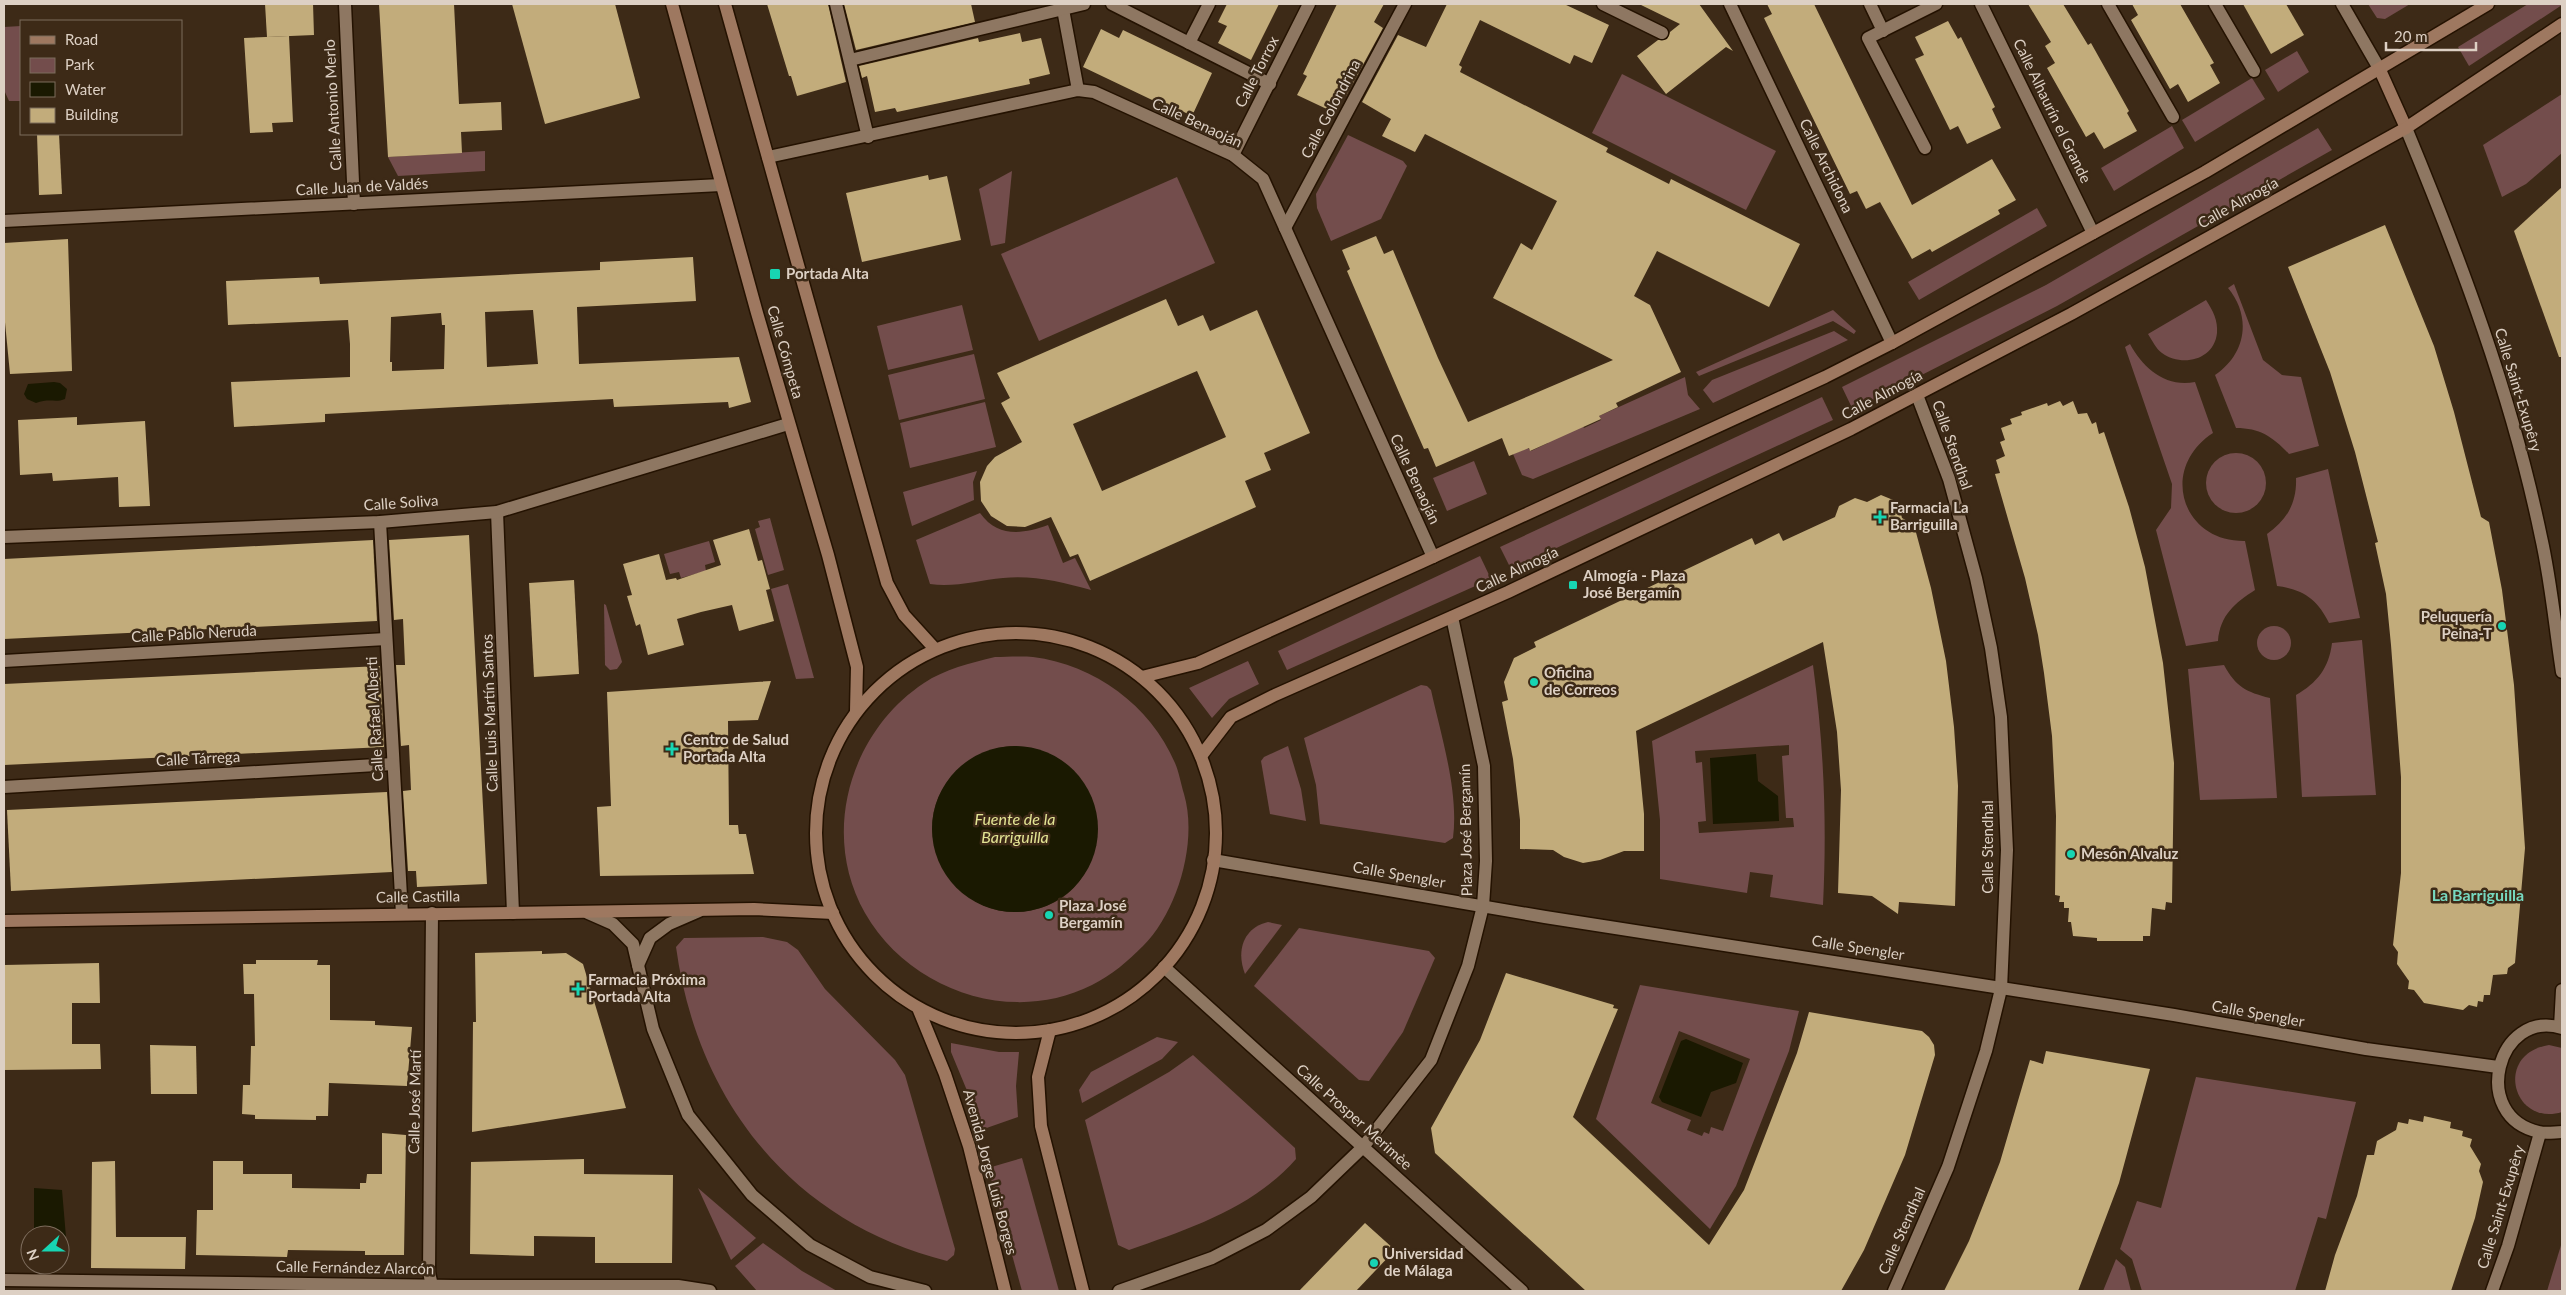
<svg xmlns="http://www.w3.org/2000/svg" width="2566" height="1295" font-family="Lato,sans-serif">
<rect width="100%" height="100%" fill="#3d2a17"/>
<g fill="#734d4c" fill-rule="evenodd">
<path d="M2368,4H2410L2385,19L2377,18Z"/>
<path d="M2528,4L2562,5L2469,66L2458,47Z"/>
<path d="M21,26V101H9L4,90V27Z"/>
<path d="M2297,51L2309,72L2278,92L2265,70Z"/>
<path d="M1622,74L1776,151L1746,210L1592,133Z"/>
<path d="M2252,78L2265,99L2195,142L2182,120Z"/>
<path d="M2562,94V153L2526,184L2502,197L2483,145Z"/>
<path d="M2172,126L2184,148L2114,191L2101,168Z"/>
<path d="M2318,128L2332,150L2057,306L1853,410L1842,387L2046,285Z"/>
<path d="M1348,135L1403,161L1407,166L1381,219L1331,241L1317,208L1316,194Z"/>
<path d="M485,151V171L398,176L388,157Z"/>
<path d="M1012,171L1005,243L991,246L979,189Z"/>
<path d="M1177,177L1215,263L1039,341L1001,254Z"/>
<path d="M2037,208L2047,226L1919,300L1908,282Z"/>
<path d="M2234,284L2263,360L2282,375L2301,377L2319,446L2289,454C2273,437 2260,428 2236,428L2215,375C2246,354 2252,317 2228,288Z"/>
<path d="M2206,300C2213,311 2218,320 2217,333C2214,361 2181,367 2162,353C2156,349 2152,340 2148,334Z"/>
<path d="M962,305L973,350L888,370L877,326Z"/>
<path d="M1833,310L1856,331L1854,334L1833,321L1699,376L1696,372Z"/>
<path d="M1834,331L1848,340L1713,403L1703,390L1712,380Z"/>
<path d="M2130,344C2143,368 2166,388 2195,382L2213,433C2159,468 2181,542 2245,541L2255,590C2235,603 2220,615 2218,641L2186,646L2156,530L2171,508L2172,484L2125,347Z"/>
<path d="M974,354L985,399L899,420L888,375Z"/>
<path d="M1685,377L1688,395L1700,409L1533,479L1522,475L1513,454L1528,448L1531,451L1548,443L1547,440L1582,424L1584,428L1601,420L1599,416Z"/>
<path d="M1822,397L1833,420L1511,569L1500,547Z"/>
<path d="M985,402L996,447L910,468L900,423Z"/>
<circle cx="2236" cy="483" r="30"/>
<path d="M1474,461L1487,494L1447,511L1433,478Z"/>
<path d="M2328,469L2360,618L2329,623C2318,600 2303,589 2277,586L2267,534C2287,520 2297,503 2296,478Z"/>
<path d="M977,471L973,482L974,500L912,526L903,492Z"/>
<path d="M980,513C998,538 1023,534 1048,525L1063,563L1075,558L1091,590C1062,582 1033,575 1003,578C979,580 954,588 930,584L916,540Z"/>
<path d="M770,518L784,570L768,575L755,529L760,527L758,521Z"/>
<path d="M709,541L715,562L705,565L706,571L681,578L679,572L670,574L664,554Z"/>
<path d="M1480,556L1491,579L1287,670L1278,651Z"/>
<path d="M788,584L814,678L796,679L771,589Z"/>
<path d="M604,604L606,605L622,662L617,669L610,670L605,665Z"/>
<circle cx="2274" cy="643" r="17"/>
<path d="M2362,640L2376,795L2302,797L2296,695C2317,683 2329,668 2332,643Z"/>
<path d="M995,657C1007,657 1021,656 1033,657C1095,665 1150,705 1175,763C1179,772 1181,784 1184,794C1198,841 1178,911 1143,946C1128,961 1112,975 1092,985C1011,1026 909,990 865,913C820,834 850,732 924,683C945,669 970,663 995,657ZM1010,746C1125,747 1123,911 1014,912C993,912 974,903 960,889C905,835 937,756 1010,746Z"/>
<path d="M1248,661L1259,684L1229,699L1212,718L1189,688Z"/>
<path d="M1813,665C1824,746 1827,824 1823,905L1770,897L1773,875L1750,872L1747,893L1660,879V820L1652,741ZM1789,745V755L1782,756L1786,818H1793L1794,827L1699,833L1698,822L1706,821L1702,762L1696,763L1695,751Z"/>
<path d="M2224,665C2236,687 2246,692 2270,698L2277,798L2200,800L2188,669Z"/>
<path d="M1421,685L1427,686L1431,690C1441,736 1459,791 1453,838L1445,843L1320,824L1316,785L1304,738Z"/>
<path d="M1288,746L1301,789L1306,821L1270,814L1261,761L1264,757Z"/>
<path d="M1268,922L1282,925L1245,974C1236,951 1243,928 1268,922Z"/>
<path d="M1299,928L1429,951L1435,958L1403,1032L1369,1081L1359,1080L1254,986Z"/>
<path d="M763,937L787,942L798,950L825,989L895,1060L905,1075L955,1249L954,1255L947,1261C792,1222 697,1101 676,947L684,938Z"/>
<path d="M1640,985L1799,1011L1789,1051L1736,1186L1710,1229L1596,1119ZM1679,1031L1750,1059L1723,1131L1711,1127L1709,1134L1704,1132L1702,1136L1687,1130L1691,1120L1651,1103Z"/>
<path d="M1157,1037L1178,1042L1162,1059L1082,1103L1079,1090L1091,1072Z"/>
<path d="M951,1043L999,1052H1019L1016,1086L1018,1117L978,1131L968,1093L951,1052Z"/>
<path d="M2549,1045L2562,1048V1112C2513,1127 2493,1054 2549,1045Z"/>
<path d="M1193,1055L1295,1148L1296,1159C1253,1208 1189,1229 1129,1250L1118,1245L1085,1120L1169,1072Z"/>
<path d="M2196,1077L2356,1102L2326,1219L2318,1217L2295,1291H2142L2132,1259L2120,1249L2137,1201L2161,1208Z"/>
<path d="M1022,1158L1059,1291H1022L988,1168Z"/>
<path d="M698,1188L756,1238L731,1260Z"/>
<path d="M2562,1242V1291H2547Z"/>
<path d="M763,1243L802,1271L837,1291H757L735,1266Z"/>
<path d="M2116,1259L2125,1267L2131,1291H2103Z"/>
</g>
<g fill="#1a1901">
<path d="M54,382L60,383L67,389L65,399C56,403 49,398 36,403L27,399L24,394L28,384Z"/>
<circle cx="1015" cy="829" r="83"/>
<path d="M1756,754L1758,781L1778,796L1779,821L1713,824L1710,758Z"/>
<path d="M1686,1039L1743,1063L1736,1083L1711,1092L1701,1117L1662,1102L1659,1097L1681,1041Z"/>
<path d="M34,1188L62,1190L67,1249H60V1235H34Z"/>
</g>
<g fill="#c2ac7b" fill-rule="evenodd">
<path d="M265,4H313L314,35L267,37Z"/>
<path d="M379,4H454L459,104L501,102L502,130L461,132L462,153L388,157Z"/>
<path d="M512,4H615L640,98L545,124Z"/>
<path d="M767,4H828L846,82L797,96L791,76H789Z"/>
<path d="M844,4H971L975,22L856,50Z"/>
<path d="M1227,4H1279L1251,60L1218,43L1227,26L1218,22Z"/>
<path d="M1337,4H1384L1374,22L1383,28L1346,96L1340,93L1331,111L1297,95L1307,76L1303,74Z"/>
<path d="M1447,4H1564L1609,25L1592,63L1574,55L1570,64L1480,20L1459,65L1462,67L1460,72L1608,148L1606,152L1669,184L1671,179L1800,244L1769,307L1657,251L1634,296L1650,305L1681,372L1616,403L1618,407L1599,416L1601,419L1530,451L1529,448L1509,456L1502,438L1436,467L1428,448L1424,449L1401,397L1347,271L1350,269L1342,250L1376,236L1384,254L1393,250L1438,358L1468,422L1613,360L1493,298L1521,243L1532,250L1557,201L1425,134L1415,152L1382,136L1391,119L1362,102L1398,35L1426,47Z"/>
<path d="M1639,4H1699L1733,51L1726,47L1666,94L1637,56L1658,40L1667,39L1670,32L1680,24Z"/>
<path d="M1767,4H1814L1912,205L1992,159L2016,200L1998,210L2000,214L1932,252L1930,249L1912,259L1880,202L1866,209L1857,191L1850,194L1764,18L1772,14Z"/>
<path d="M2028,4H2063L2088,45L2091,43L2129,111L2127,113L2137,131L2104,149L2094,132L2086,137L2047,68L2055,63L2045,46L2051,42Z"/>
<path d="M2132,4H2180L2214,63L2210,65L2220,83L2188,102L2178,84L2170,89L2131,20L2138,15Z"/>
<path d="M2243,4H2286L2304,35L2271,54Z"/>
<path d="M1948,21L1958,39L1961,37L1995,107L1992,109L2001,128L1967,144L1958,126L1950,130L1915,59L1924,55L1915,37Z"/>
<path d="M1101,29L1119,38L1123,30L1212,73L1192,116L1172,106L1171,109L1083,67Z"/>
<path d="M1020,33L1022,42L1041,38L1050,74L1029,79L1030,84L897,112L895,108L875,112L867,76L862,78L859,66L978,38L979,42Z"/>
<path d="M289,36L293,122L272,123L273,132L250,133L244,38Z"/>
<path d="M37,134H59L62,194L39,195Z"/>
<path d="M928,175L929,180L947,176L961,240L862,262L846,193Z"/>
<path d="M2562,187V357H2559L2514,231Z"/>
<path d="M2385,225L2434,346L2454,412L2481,517L2489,522L2502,590L2514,685L2525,848L2515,963L2508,968L2507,974L2493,975L2490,995H2484L2483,1002L2478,1001L2477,1007L2469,1005L2463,1010L2424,1003L2414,990L2408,989L2409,981L2397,964L2398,952L2393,945L2401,873V777L2391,645L2386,594L2375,543L2378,542L2355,452L2330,372L2288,267Z"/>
<path d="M68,239L72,371L10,374L4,312V243Z"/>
<path d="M693,257L696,301L577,307L579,364L739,357L751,402L729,408L728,402L614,407L613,399L325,414V422L234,427L231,382L350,377V344L348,320L228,325L226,281L319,277L320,284L600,270V262ZM533,310L538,364L487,367L485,312ZM441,313L442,325H445L444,369L392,371V362H390L391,317Z"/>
<path d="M1166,299L1178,326L1203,315L1210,331L1257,310L1310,433L1264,453L1271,470L1245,481L1256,507L1090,581L1078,554L1070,557L1051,517L1025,527L1007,526L991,516L981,501L980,482L987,466L995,457L1022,442L1001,403L1010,398L997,373ZM1197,371L1226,437L1102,491L1073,424Z"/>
<path d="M2060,401L2063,406L2073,401L2078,414L2087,413L2092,424L2096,422L2099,434L2104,432L2129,507L2145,567L2163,663L2174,763L2172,903L2166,902L2165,910L2152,908L2150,936H2143V941H2097V938L2073,936L2071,922H2068L2069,908H2064V902H2059L2060,896L2055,895L2056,816L2052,736L2044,673L2038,635L2025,578L1995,474L2000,473L1996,460L2005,456L2000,442L2005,440L2001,428L2012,424L2010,419L2022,415L2021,412L2047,403L2048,406Z"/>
<path d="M77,417V425L145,421L150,506L119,507L118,477L53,481L52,473L20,475L18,420Z"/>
<path d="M1881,495L1898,502L1902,518L1914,525L1931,588L1946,661L1954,727L1958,786L1955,906L1899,902L1898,914L1872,896L1838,893L1841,790L1837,732L1823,642L1636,731L1644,814V851H1624L1600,860L1583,863L1564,857L1553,850L1520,849V820L1513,759L1502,702L1508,700L1504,682L1514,658L1536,647L1534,642L1752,538L1755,545L1779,533L1783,541L1835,517L1839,506L1855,498L1867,502Z"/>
<path d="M749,529L758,561L762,560L770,589L766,590L774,621L739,631L732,605L701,612L677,619L684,645L648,655L640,624L636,626L627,596L632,595L623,564L659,554L666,580L676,578L677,580L721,565L713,540Z"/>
<path d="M469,535L487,884L417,887L416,871H408L403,791L411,790L409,745L401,746L396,665H405L403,619L394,620L389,540Z"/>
<path d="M373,540L377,621L4,639V559Z"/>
<path d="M574,580L579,674L534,677L529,583Z"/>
<path d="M380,666L384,747L4,765V684Z"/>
<path d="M771,681L758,720L728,721L729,825H738L739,834H746L754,874L600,876L597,807L611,806L607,692Z"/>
<path d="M387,792L392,872L11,891L7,810Z"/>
<path d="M542,951V954L566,953L583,964L626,1108L472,1132L473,1022H476L475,953Z"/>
<path d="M256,960H318L317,965H330V1020L375,1021V1025L412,1027L407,1086L329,1083L328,1116H316V1120L255,1119V1115L242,1114L243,1085H250L251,1046H255L254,994H244L243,964H256Z"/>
<path d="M99,963L100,1003H72V1044H100L101,1069L4,1070V965Z"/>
<path d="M1506,973L1614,1005L1613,1008L1618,1009L1573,1117L1709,1245L1744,1190L1797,1053L1809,1012L1922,1031L1929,1037L1934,1045L1935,1055L1905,1155L1864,1250L1841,1291H1586L1435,1153L1431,1128L1480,1040Z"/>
<path d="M150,1045L196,1046L197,1094H151Z"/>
<path d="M2046,1051L2150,1069L2119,1183L2078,1291H1944L1969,1241L2000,1162L2030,1060L2043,1064Z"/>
<path d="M2424,1116L2451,1122L2450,1128L2463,1131L2462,1136L2472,1139L2470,1146L2481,1164L2479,1171L2483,1182L2475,1218L2451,1291H2325L2335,1255L2357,1196L2367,1155H2374L2377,1141L2396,1130L2398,1122L2408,1124L2409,1119L2423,1122Z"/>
<path d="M382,1133L406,1135L404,1255H365V1251L288,1250L287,1257L196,1255L197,1210H213V1161H243V1174H292V1188L360,1189V1183H366L367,1174H382Z"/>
<path d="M584,1159V1174L673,1175L672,1263H595V1237L534,1236V1256L470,1254L471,1162Z"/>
<path d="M115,1161L116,1237H186L185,1269L91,1268L92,1162Z"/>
<path d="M1365,1223L1395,1250L1356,1291H1299Z"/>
</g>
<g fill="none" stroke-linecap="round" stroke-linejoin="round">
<defs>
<g id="street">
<path d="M345,4L354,204"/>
<path d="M836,4L868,137"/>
<path d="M1062,4L1078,90"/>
<path d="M1112,4L1270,84"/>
<path d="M1603,4L1662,33"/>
<path d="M1730,4L1892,343"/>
<path d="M1870,4L1883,31"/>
<path d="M1981,4L2093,233"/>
<path d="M2108,4L2173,117"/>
<path d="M2215,4L2254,71"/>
<path d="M2342,4L2380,70"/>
<path d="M1189,43L1209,4"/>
<path d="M850,60L1084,4"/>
<path d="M2406,128C2461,261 2512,396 2541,537C2551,581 2555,627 2562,672"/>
<path d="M1925,148L1868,38L1936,4"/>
<path d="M1233,155L1309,4"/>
<path d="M768,157L1078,90L1094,92L1233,155L1263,179L1433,557"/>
<path d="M4,221L721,185"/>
<path d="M1285,228L1405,4"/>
<path d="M497,512L513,913"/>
<path d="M380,522L402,914"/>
<path d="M4,537L380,522L497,512L788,424"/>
<path d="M4,661L386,639"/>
<path d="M4,787L393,764"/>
<path d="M1213,860L1545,917L2174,1015L2366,1049L2498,1067"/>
<path d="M432,913L429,1272L433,1291"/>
<path d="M588,913L613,924L633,944L653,1029L688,1115L752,1195L810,1245L870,1277L925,1291"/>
<path d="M638,965L650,938L669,924L699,911"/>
<path d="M1164,967L1522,1291"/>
<path d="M2560,1027L2562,990"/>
<path d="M2562,1028C2497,1008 2469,1117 2539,1132C2546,1134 2555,1132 2562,1132"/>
<path d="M4,1280L455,1286H678L710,1291"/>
<path d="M1119,1291L1212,1258L1266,1230L1311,1197L1363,1147L1431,1060L1468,966L1483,906L1486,861L1484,766L1452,617"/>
<path d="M1894,1291L1948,1167L1986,1051L2001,989L2007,850L2001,717L1991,648L1976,578L1949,479L1917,395"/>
<path d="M2492,1291L2508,1246L2540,1133"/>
</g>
<g id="secondary">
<path d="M672,4L757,313L828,555L857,667L856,711"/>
<path d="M725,4L887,583L904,615L935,649"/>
<path d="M2380,70L2406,128"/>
<circle cx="1016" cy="833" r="200"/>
<path d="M1142,677L1198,663L1422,562L1825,377L1892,343L2205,172L2488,4"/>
<path d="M1201,756L1231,717L1275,695L1508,592L1851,429L2071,314L2406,128L2562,24"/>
<path d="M4,921L754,909L833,913"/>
<path d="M918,1008L945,1074L969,1146L1005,1291"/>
<path d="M1050,1030L1038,1077L1041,1126L1083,1291"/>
</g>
</defs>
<use href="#street" stroke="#241201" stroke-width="15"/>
<use href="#secondary" stroke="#241201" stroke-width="15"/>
<use href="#street" stroke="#8e7762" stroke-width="12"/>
<use href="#secondary" stroke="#9e7860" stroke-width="12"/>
</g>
<g fill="#17d5b3" stroke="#3d2a17" stroke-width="2">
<rect x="769" y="268" width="12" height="12" rx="2.5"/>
<path d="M1877.5 509.5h5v5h5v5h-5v5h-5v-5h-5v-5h5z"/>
<rect x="1568" y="580" width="10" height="10" rx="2.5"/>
<circle cx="2502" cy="626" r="5"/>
<circle cx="1534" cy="682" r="5"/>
<path d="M669.5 741.5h5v5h5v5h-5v5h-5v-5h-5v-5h5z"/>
<circle cx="2071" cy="854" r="5"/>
<circle cx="1049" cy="915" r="5"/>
<path d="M575.5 981.5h5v5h5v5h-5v5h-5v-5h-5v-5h5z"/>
<circle cx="1374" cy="1263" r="5"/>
</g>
<g text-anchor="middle" stroke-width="5" stroke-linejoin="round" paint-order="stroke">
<g font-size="15" fill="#ddd0c4" stroke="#3d2a17">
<text transform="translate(1257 72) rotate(-63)" y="5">Calle Torrox</text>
<text transform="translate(333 105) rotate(-93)" y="5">Calle Antonio Merlo</text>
<text transform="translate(1331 109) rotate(-62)" y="5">Calle Golondrina</text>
<text transform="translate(2052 111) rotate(64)" y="5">Calle Alhaurín el Grande</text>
<text transform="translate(1197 123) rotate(25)" y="5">Calle Benaoján</text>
<text transform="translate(1826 166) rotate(64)" y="5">Calle Archidona</text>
<text transform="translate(362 187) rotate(-3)" y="5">Calle Juan de Valdés</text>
<text transform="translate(2238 203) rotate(-29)" y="5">Calle Almogía</text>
<text transform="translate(785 352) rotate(74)" y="5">Calle Cómpeta</text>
<text transform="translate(2518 390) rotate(73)" y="5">Calle Saint-Exupêry</text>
<text transform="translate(1882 395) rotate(-28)" y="5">Calle Almogía</text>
<text transform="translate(1952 445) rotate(71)" y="5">Calle Stendhal</text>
<text transform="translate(1415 479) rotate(65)" y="5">Calle Benaoján</text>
<text transform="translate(401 503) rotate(-4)" y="5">Calle Soliva</text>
<text transform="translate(1517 570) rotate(-25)" y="5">Calle Almogía</text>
<text transform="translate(194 634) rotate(-3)" y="5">Calle Pablo Neruda</text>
<text transform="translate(490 713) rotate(-92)" y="5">Calle Luis Martín Santos</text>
<text transform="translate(375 719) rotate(-93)" y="5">Calle Rafael Alberti</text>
<text transform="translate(198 759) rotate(-3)" y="5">Calle Tárrega</text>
<text transform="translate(1466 830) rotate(-91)" y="5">Plaza José Bergamín</text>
<text transform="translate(1988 847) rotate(-90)" y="5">Calle Stendhal</text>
<text transform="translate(1399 875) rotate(10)" y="5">Calle Spengler</text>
<text transform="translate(418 897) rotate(-1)" y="5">Calle Castilla</text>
<text transform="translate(1858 948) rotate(9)" y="5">Calle Spengler</text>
<text transform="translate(2258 1014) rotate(10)" y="5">Calle Spengler</text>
<text transform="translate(415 1102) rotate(-89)" y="5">Calle José Martí</text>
<text transform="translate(1354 1117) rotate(42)" y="5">Calle Prosper Merimèe</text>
<text transform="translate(990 1172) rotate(75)" y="5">Avenida Jorge Luis Borges</text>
<text transform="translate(2501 1207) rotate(-73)" y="5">Calle Saint-Exupêry</text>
<text transform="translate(1902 1231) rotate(-66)" y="5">Calle Stendhal</text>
<text transform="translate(355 1268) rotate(1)" y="5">Calle Fernández Alarcón</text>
</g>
<g font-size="15" font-weight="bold" fill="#ddd0c4" stroke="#3d2a17" text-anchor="start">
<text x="786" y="279">Portada Alta</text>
<text x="1890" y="513">Farmacia La<tspan x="1890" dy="17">Barriguilla</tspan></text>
<text x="1583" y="581">Almogía - Plaza<tspan x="1583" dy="17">José Bergamín</tspan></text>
<text x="2492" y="622" text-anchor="end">Peluquería<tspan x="2492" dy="17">Peina-T</tspan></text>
<text x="1544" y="678">Oficina<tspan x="1544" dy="17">de Correos</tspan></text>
<text x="683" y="745">Centro de Salud<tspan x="683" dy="17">Portada Alta</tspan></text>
<text x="2081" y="859">Mesón Alvaluz</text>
<text x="1059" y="911">Plaza José<tspan x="1059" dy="17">Bergamín</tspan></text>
<text x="588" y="985">Farmacia Próxima<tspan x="588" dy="17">Portada Alta</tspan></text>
<text x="1384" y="1259">Universidad<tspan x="1384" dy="17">de Málaga</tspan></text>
</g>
<g font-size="16" font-style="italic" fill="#e3e494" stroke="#3d2a17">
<text x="1015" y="825">Fuente de la<tspan x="1015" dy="18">Barriguilla</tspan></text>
</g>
<g font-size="16" font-weight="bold" fill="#77d9c0" stroke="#3d2a17">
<text x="2478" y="901">La Barriguilla</text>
</g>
</g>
<rect width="2566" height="1295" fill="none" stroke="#ddd0c4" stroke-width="10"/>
<rect x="20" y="20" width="162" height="115" fill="#3d2a17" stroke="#7d6c5c"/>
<rect x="30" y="36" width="25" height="8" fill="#9e7860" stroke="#7d6c5c"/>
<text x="65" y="45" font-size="15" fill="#ddd0c4">Road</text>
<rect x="30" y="58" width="25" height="15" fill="#734d4c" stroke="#7d6c5c"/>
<text x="65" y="70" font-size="15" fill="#ddd0c4">Park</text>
<rect x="30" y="82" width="25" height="15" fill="#1a1901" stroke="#7d6c5c"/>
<text x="65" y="95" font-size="15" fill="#ddd0c4">Water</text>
<rect x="30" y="108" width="25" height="15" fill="#c2ac7b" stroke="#7d6c5c"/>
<text x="65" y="120" font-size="15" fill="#ddd0c4">Building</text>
<g transform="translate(45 1250) rotate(249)"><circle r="24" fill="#3d2a17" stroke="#7d6c5c"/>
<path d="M0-4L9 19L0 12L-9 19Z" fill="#17d5b3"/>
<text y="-8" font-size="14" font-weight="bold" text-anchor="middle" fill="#ddd0c4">N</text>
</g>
<path d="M2386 42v8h90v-8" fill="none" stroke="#ddd0c4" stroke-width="2.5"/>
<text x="2394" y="42" font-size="15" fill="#ddd0c4" stroke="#3d2a17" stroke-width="4" paint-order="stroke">20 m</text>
</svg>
